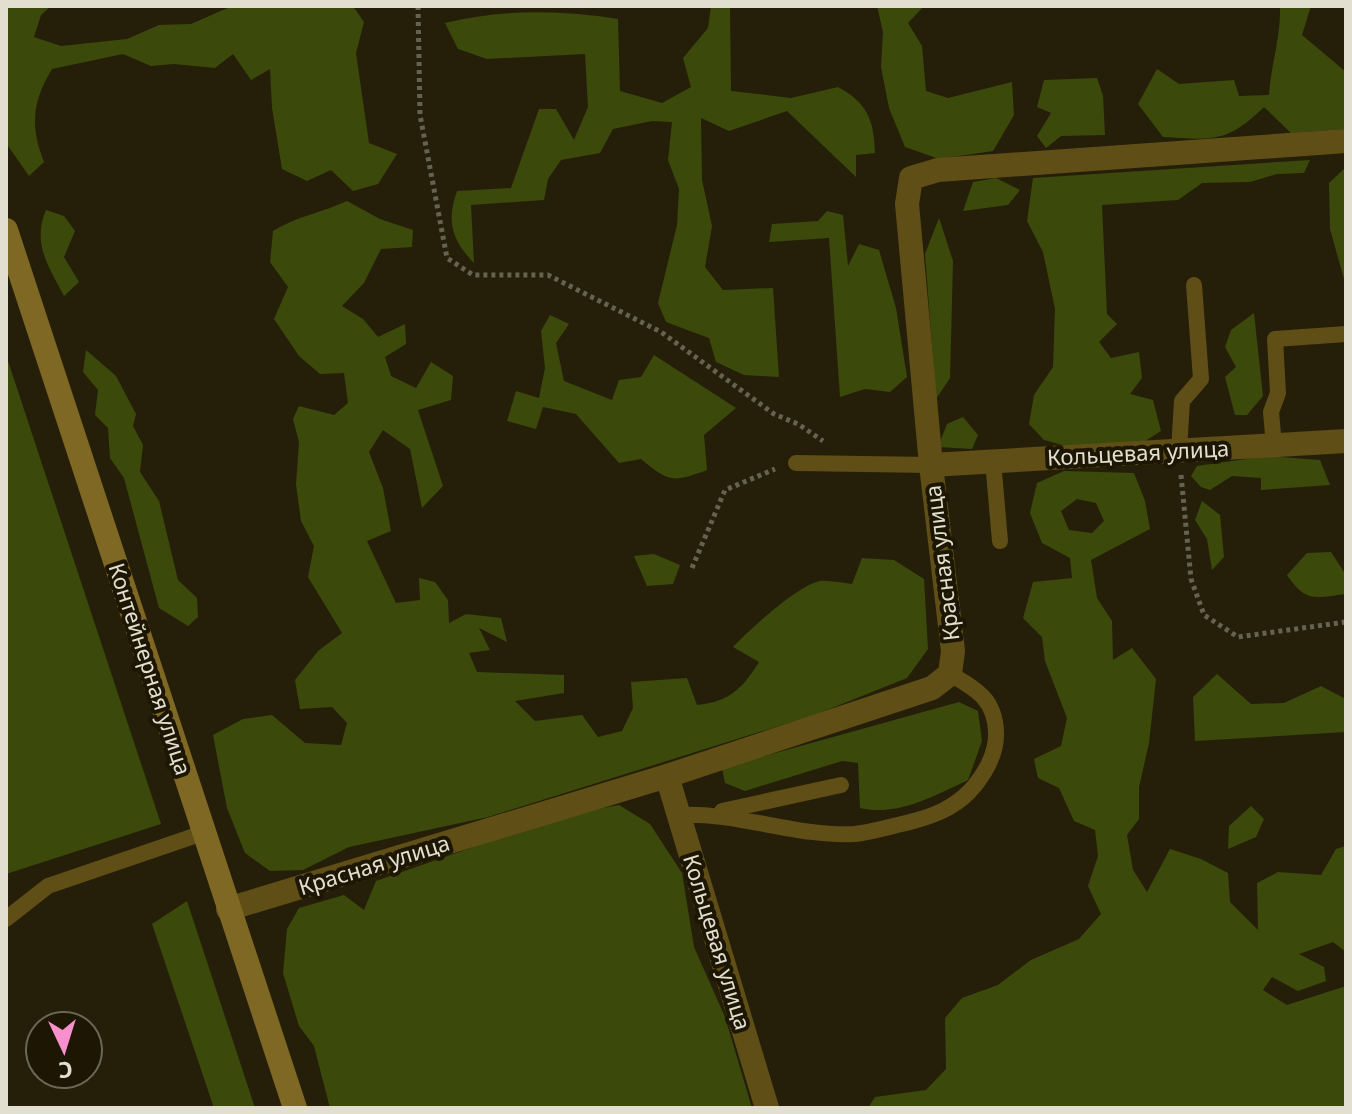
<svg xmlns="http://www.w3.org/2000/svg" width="1352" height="1114" font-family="'Noto Sans',sans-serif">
<rect width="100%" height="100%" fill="#251f0a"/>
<g fill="#3b4a0b" fill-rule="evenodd">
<path d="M6,6H51L41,15L34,37L61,46L127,39L159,25L191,24L232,6H353L364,22L356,53L369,143L397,154L378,184L353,191L331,170L307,181L282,169L272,108L270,69L251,80L233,54L215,68L174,64L151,66L123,54L52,69C32,102 30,127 44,162L29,176L8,146L6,135Z"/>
<path d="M711,6H730L731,91L791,98L838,87C867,103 874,119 875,153L856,155V177L787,111L729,131L701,118L702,180L712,226L705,267L723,290L773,288L779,377L744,375L716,362L709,338L666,322L658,303L677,225L679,189L668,160L672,122L652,121L613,129L600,153L561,160L548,179L544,200L471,205L474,263C452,241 446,221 457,191L511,188L539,109H556L574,140L588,107L585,54L487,59L458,49L445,23C501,9 561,10 618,19L620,91L662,103L691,87L683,58L708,28Z"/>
<path d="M877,6H924L908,23L922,46L926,91L948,98L1012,82L1014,115L993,151L939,159L905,147L889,108L881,67L883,32Z"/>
<path d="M1280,6H1311L1302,35L1346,72V129L1291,133L1264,107C1227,143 1214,140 1163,137L1138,104L1157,69L1179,84L1234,80L1239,96L1269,95C1271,64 1281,37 1280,6Z"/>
<path d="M1097,78L1103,96L1105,135L1061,136L1046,148L1037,136L1051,113L1037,107L1044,80Z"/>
<path d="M1310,160L1304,173L1277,174L1250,182L1202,183L1178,200L1102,205L1107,314L1117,324L1099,342L1111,358L1139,352L1142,378L1130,394L1153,400L1161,431L1142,443L1070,447L1044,440L1029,424L1034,395L1053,367L1055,309L1043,252L1027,221L1033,178Z"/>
<path d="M1346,167V286L1330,229L1329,183Z"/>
<path d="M996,178L1020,190L1008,205L963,211L973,182Z"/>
<path d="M347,201L380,219L413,230L412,247L381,249L364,283L342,306L363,319L378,337L405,324L406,344L385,357L391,376L416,388L431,362L453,376L451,400L418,410L443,486L422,508L410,449L383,430L369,452L383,488L391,531L367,541L396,603L420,600L419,578L435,582L448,600L449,623L466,614L501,618L507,642L479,628L490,650L469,653L477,672L564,675V693L515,701L535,721L582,715L598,737L622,731L633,708L631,682L687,678L697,705C729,702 743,688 759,662L733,647C749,630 798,585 820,581C829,580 842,583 852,584L862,558L894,560L924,579L928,649L907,678L817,714L488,817L349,847L303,870L270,871L245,853L227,808L213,735L243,719L272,715L305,743L341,745L347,723L332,707L300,709L295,680L318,651L342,633L308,577L314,546L301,521L296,484L299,442L293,419L299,406L334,415L348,403L344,373L320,374L299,356L274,319L288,287L270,262L273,231C297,216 321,213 347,201Z"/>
<path d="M46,210L64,216L75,231L64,257L79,282L64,296C48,265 32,244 46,210Z"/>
<path d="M827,211L843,215L848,266L859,244L879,250L896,308L907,377L890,392L865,389L840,397L829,238L769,242L772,224L818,221Z"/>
<path d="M939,218L953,261L950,378L936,399L925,254Z"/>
<path d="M1254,313L1263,396L1247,415H1235L1225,377L1236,367L1225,347L1231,330Z"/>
<path d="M550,315L569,324L556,343L564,381L612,400L619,380L641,377L654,355L736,408L704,435L707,470C672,483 669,482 641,459L619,463L576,414L543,407L536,429L507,421L516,391L539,398L545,368L541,331Z"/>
<path d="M86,350L116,376L136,414L133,426L143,445L140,472L159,501L178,580L197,598L198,617L188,626L159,608L124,478L110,458L108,428L95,415L98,390L83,372Z"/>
<path d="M6,355L161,824L6,874Z"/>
<path d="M963,417L978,435L972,449L938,447L947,424Z"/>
<path d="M1267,456L1320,460L1330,485L1261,490V478L1232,476L1210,490L1201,487L1191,476L1197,466Z"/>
<path d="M1064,471L1134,473L1145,501L1150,529L1091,560L1097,598L1112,621L1113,660L1132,648L1156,679L1149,743L1139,787V819L1127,835L1133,870L1147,892L1170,849L1201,859L1228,873L1230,902L1258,930L1257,883L1278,872L1321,875L1336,849L1346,846V952L1333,942L1299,954L1324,967L1326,981L1298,991L1272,977L1263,990L1287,1005L1346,986V1108H868L875,1097L926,1090L946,1069L945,1018L962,998L998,985L1031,960L1079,939L1101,914L1088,886L1098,856L1095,830L1074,821L1059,788L1038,778L1034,759L1061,746L1067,718L1045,661L1042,637L1023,618L1033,582L1072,578L1070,558L1042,543L1030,513L1037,483ZM1077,499L1096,503L1104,521L1092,533L1069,530L1061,511Z"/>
<path d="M1202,501L1220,515L1224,557L1212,570L1207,539L1195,520Z"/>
<path d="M1331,552L1346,575V594C1315,598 1306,603 1287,575L1307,553Z"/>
<path d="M654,554L680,565L673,584L647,586L634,556Z"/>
<path d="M1217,674L1251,704L1284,703L1321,686L1346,699V732L1195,741L1193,697Z"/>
<path d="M959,702L978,711L982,741L968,780C936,795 897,817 860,808L858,763L842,761L745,791L725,783L722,768Z"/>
<path d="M619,805L650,824L682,873L694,947L725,1017L752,1108H330L314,1046L299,1026L283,973L287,929L299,908L344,895L364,910L376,881L565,815Z"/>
<path d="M1251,806L1264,819L1256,837L1228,849L1229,826Z"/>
<path d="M187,901L255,1108H214L152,924Z"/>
</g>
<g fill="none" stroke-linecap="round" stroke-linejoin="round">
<g stroke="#676250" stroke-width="5" stroke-dasharray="4 4" stroke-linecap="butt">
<path d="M418,6L420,115L447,258L473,275H548L661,332L774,414L798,424L823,441"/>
<path d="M1181,475L1191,579L1204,615L1238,637L1346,622"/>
<path d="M692,568L725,490L775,469"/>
</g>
<g stroke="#604e17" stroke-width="16">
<path d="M1274,446L1271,412L1278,393L1275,339L1346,334"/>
<path d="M1179,450L1182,401L1201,379L1194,285"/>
<path d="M993,461L1000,541"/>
<path d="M796,463L931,465"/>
<path d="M722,811L841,785"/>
<path d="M678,815C738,812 796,837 855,834C873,832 892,826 910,822C933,816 952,809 969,792C984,776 997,754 996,732C995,699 976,689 950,674"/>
<path d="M6,919L48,886L203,833"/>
</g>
<g stroke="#604e17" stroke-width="24">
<path d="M931,465L1346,441"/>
<path d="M667,776L767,1108"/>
<path d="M228,909L667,776L932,688L950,674L953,651L931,465L907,204L911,178L938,170L1346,141"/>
</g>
<path stroke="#7f6823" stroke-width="24" d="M6,230L295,1108"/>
</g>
<g text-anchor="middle" stroke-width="8" stroke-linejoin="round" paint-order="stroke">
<g font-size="22" fill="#e2dfd1" stroke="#1c1602">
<text transform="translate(1138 453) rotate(-3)" y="8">Кольцевая улица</text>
<text transform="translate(942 563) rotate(-97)" y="8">Красная улица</text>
<text transform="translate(150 669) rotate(72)" y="8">Контейнерная улица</text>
<text transform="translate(374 865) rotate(-17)" y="8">Красная улица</text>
<text transform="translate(717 942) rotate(73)" y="8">Кольцевая улица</text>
</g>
</g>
<rect width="1352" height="1114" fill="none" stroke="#e2dfd1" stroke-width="16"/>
<g transform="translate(64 1050) rotate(176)"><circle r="38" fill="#1c1602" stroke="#6b6655" stroke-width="2"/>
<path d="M0-6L14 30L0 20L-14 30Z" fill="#f790cd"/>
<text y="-12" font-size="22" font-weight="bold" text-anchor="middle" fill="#e2dfd1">С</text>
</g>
</svg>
